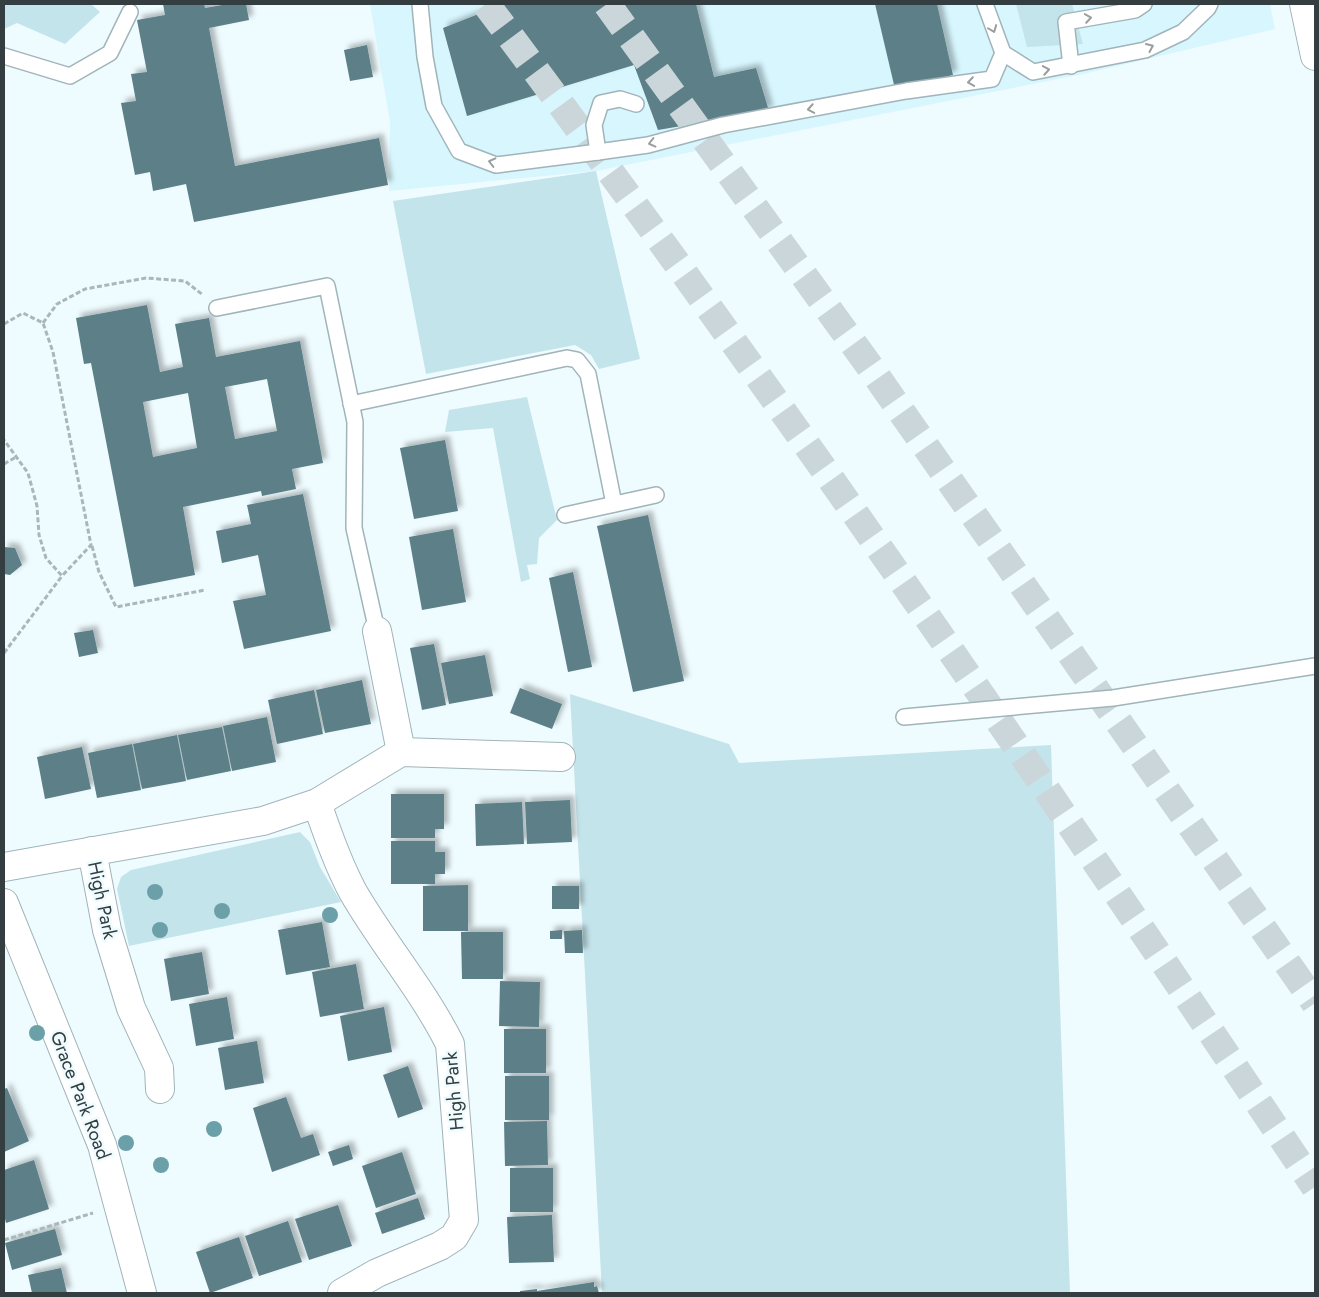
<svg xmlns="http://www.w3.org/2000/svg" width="1319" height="1297" font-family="Jost,sans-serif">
<defs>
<filter id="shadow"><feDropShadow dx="4.5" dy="-4.5" stdDeviation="2.5" flood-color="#0004"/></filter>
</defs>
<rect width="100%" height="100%" fill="#effcff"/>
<path fill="#d7f6fe" d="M370,4H1270L1275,29L1083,74L596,171L389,191L390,122Z"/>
<g fill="#c4e4eb">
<path d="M4,4H91L100,12L65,44L17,23L4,29Z"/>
<path d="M1016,4H1072L1083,44L1027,47Z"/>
<path d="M596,171L640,359L599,369L591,355L575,345L426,374L393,201Z"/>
<path d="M527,397L557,520L539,538L537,564L527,565L530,579L521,582L493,428L445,432L449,410Z"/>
<path d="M570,694L729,744L739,763L1051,745L1070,1293H602Z"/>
<path d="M300,832L310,842L320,867L341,902L129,946L117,889L121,877L131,870Z"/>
</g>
<g fill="#5b7f88" fill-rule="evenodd" filter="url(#shadow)">
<path d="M163,4H204L205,8L228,4H246L249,20L209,28L235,166L379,138L388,185L194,222L186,184L153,191L150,172L135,175L121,103L136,101L131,74L147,72L137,20L165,15Z"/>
<path d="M493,4H696L714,77L756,68L769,111L658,130L634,65L467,116L443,28L494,8Z"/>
<path d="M875,4H937L953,75L895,89Z"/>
<path d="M367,45L373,77L350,81L344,50Z"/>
<path d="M147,305L160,372L183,367L175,324L209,318L216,357L300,341L323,463L292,469L296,489L262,496L261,491L183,507L195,575L134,587L91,363L84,364L76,318ZM267,379L277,431L235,439L225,387ZM188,393L197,448L153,457L143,402Z"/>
<path d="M445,440L458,511L414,519L400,448Z"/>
<path d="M303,494L331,631L244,649L233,601L266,595L258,555L222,563L216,531L251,524L247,505Z"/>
<path d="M648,515L684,681L633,692L597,526Z"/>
<path d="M453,529L466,602L422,610L409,537Z"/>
<path d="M4,547L15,548L22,565L10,575L4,574Z"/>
<path d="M573,572L592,667L568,672L549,578Z"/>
<path d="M93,630L98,653L79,657L74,633Z"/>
<path d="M434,644L446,705L422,710L410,648Z"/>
<path d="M485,655L493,696L449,704L441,663Z"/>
<path d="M362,680L371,724L325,733L316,690Z"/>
<path d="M520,688L562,704L552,729L510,713Z"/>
<path d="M314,690L323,734L277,744L268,700Z"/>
<path d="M267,717L276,762L232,771L223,726Z"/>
<path d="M222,727L231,771L187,780L178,735Z"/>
<path d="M177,735L186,781L142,789L133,744Z"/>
<path d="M132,744L141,790L97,798L88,753Z"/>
<path d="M82,747L91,789L45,799L37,757Z"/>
<path d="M391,794H444V829H435V838H391Z"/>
<path d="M570,800L572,842L527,844L525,802Z"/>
<path d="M522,802L524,844L476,846L475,804Z"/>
<path d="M391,841H435V852H445V874H435V884H391Z"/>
<path d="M468,885V931H423V886Z"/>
<rect x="552" y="886" width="27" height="23"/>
<path d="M322,922L330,967L286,975L278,930Z"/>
<path d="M562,930V939H550V931Z"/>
<path d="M582,930L583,953H565L564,931Z"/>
<path d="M461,932H503V979H462Z"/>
<path d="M202,952L209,994L171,1001L164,959Z"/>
<path d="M356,964L364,1009L320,1017L312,972Z"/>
<path d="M500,981L540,982L539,1027L499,1026Z"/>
<path d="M227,997L234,1039L196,1046L189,1004Z"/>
<path d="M384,1007L392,1052L348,1061L340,1016Z"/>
<rect x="504" y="1029" width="42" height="44"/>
<path d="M257,1041L264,1083L225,1090L218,1048Z"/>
<path d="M408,1066L423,1109L398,1118L383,1075Z"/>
<rect x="505" y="1076" width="44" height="44"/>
<path d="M7,1088L29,1141L4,1152V1089Z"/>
<path d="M286,1097L301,1138L313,1134L320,1155L272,1172L253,1108Z"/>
<path d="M547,1121L548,1165L505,1166L504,1122Z"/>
<path d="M349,1145L353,1159L333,1166L328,1152Z"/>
<path d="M402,1152L416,1194L376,1208L362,1166Z"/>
<path d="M34,1160L49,1209L6,1223L4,1215V1170Z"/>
<rect x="510" y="1168" width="43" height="44"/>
<path d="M418,1198L425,1219L382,1234L375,1213Z"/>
<path d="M338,1205L352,1246L309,1260L295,1219Z"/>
<path d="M552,1215L554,1262L509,1263L507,1217Z"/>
<path d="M288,1221L302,1262L259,1276L245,1236Z"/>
<path d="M55,1229L62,1255L12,1270L5,1243Z"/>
<path d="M239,1237L253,1278L210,1293L196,1252Z"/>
<path d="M61,1268L67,1293H32L28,1275Z"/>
<path d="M594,1282V1287L597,1286L599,1293H520V1291L537,1289V1291Z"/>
</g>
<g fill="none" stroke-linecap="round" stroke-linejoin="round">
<g stroke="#cad6d9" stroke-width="28" stroke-dasharray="28 14" stroke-linecap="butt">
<path d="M486,4C775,389 1047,787 1315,1187"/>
<path d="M607,4L868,364L1315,1003"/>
</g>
<defs>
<g id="service">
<path d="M420,4L425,57L434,106L459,151L496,165L598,152L648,145L723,125L906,91L992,79L1003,53"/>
<path d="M985,4L1003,53L1033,72L1145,50L1183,32L1208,8L1210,4"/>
<path d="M4,56L70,76L110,53L130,12"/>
<path d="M1071,66L1066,22L1135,10L1144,4"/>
<path d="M598,152L594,125L601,103L620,99L636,104"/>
<path d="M217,308L327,286L355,422L354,528L377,631"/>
<path d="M351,404L567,358L577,360L588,374L614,504"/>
<path d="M565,515L656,495"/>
<path d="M904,717L1113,698L1315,666"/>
</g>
<g id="minor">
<path d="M377,631L401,752"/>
<path d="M317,803C327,833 338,864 353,892C383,944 423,990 450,1044L464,1220L454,1237L440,1246L377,1273L342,1293"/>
<path d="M92,851L107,930L131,1008L159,1068L160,1089"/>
<path d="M4,867L263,821L317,803L401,752L561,757"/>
</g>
<path id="tertiary" d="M4,903L102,1145L142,1293"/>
<path id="secondary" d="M1304,4L1315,56"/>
</defs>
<use href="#service" stroke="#a0b4b9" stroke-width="18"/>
<use href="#minor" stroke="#a0b4b9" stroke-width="30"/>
<use href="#tertiary" stroke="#a0b4b9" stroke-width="30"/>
<use href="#secondary" stroke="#a0b4b9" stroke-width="30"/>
<g stroke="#aab6b8" stroke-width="3" stroke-dasharray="5 2.5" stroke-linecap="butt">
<path d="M43,323L57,304L85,289L146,278L185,281L203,295"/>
<path d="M4,324L23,313L43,323L53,352L91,545L62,576L46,558L39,535L37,506L28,473L4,440"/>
<path d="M4,464L16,457"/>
<path d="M92,546L99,572L116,607L205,590"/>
<path d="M4,653L62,576"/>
<path d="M4,1240L93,1213"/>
</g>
<use href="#service" stroke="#fff" stroke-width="15"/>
<use href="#minor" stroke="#fff" stroke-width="28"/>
<use href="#tertiary" stroke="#fff" stroke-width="28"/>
<use href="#secondary" stroke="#fff" stroke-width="28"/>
</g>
<g fill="#6ca0a9">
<circle cx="155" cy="892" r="8"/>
<circle cx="222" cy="911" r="8"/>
<circle cx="330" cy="915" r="8"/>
<circle cx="160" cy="930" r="8"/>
<circle cx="37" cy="1033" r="8"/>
<circle cx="214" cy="1129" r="8"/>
<circle cx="126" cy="1143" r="8"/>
<circle cx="161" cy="1165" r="8"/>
</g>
<defs><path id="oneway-chevron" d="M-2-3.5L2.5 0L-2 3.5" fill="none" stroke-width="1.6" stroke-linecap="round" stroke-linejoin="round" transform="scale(1.25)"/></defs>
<g stroke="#9a9e9f">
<use href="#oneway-chevron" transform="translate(1088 18) rotate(-9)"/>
<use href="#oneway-chevron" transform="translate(993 29) rotate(69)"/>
<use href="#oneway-chevron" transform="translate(1150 47) rotate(-24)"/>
<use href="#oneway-chevron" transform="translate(1046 70) rotate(-10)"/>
<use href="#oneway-chevron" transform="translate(971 82) rotate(172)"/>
<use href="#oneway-chevron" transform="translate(811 109) rotate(170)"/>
<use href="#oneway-chevron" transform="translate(652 143) rotate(166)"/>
<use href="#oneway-chevron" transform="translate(492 162) rotate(-166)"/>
</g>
<g text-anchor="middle" stroke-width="5" stroke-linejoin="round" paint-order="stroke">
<g font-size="19" fill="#343d3f" stroke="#effcff">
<text transform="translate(103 900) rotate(78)" y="7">High Park</text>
<text transform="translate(453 1091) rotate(-95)" y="7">High Park</text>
<text transform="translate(81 1095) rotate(69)" y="7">Grace Park Road</text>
</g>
</g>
<rect width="1319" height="1297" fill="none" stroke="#343d3f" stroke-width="10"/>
</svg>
